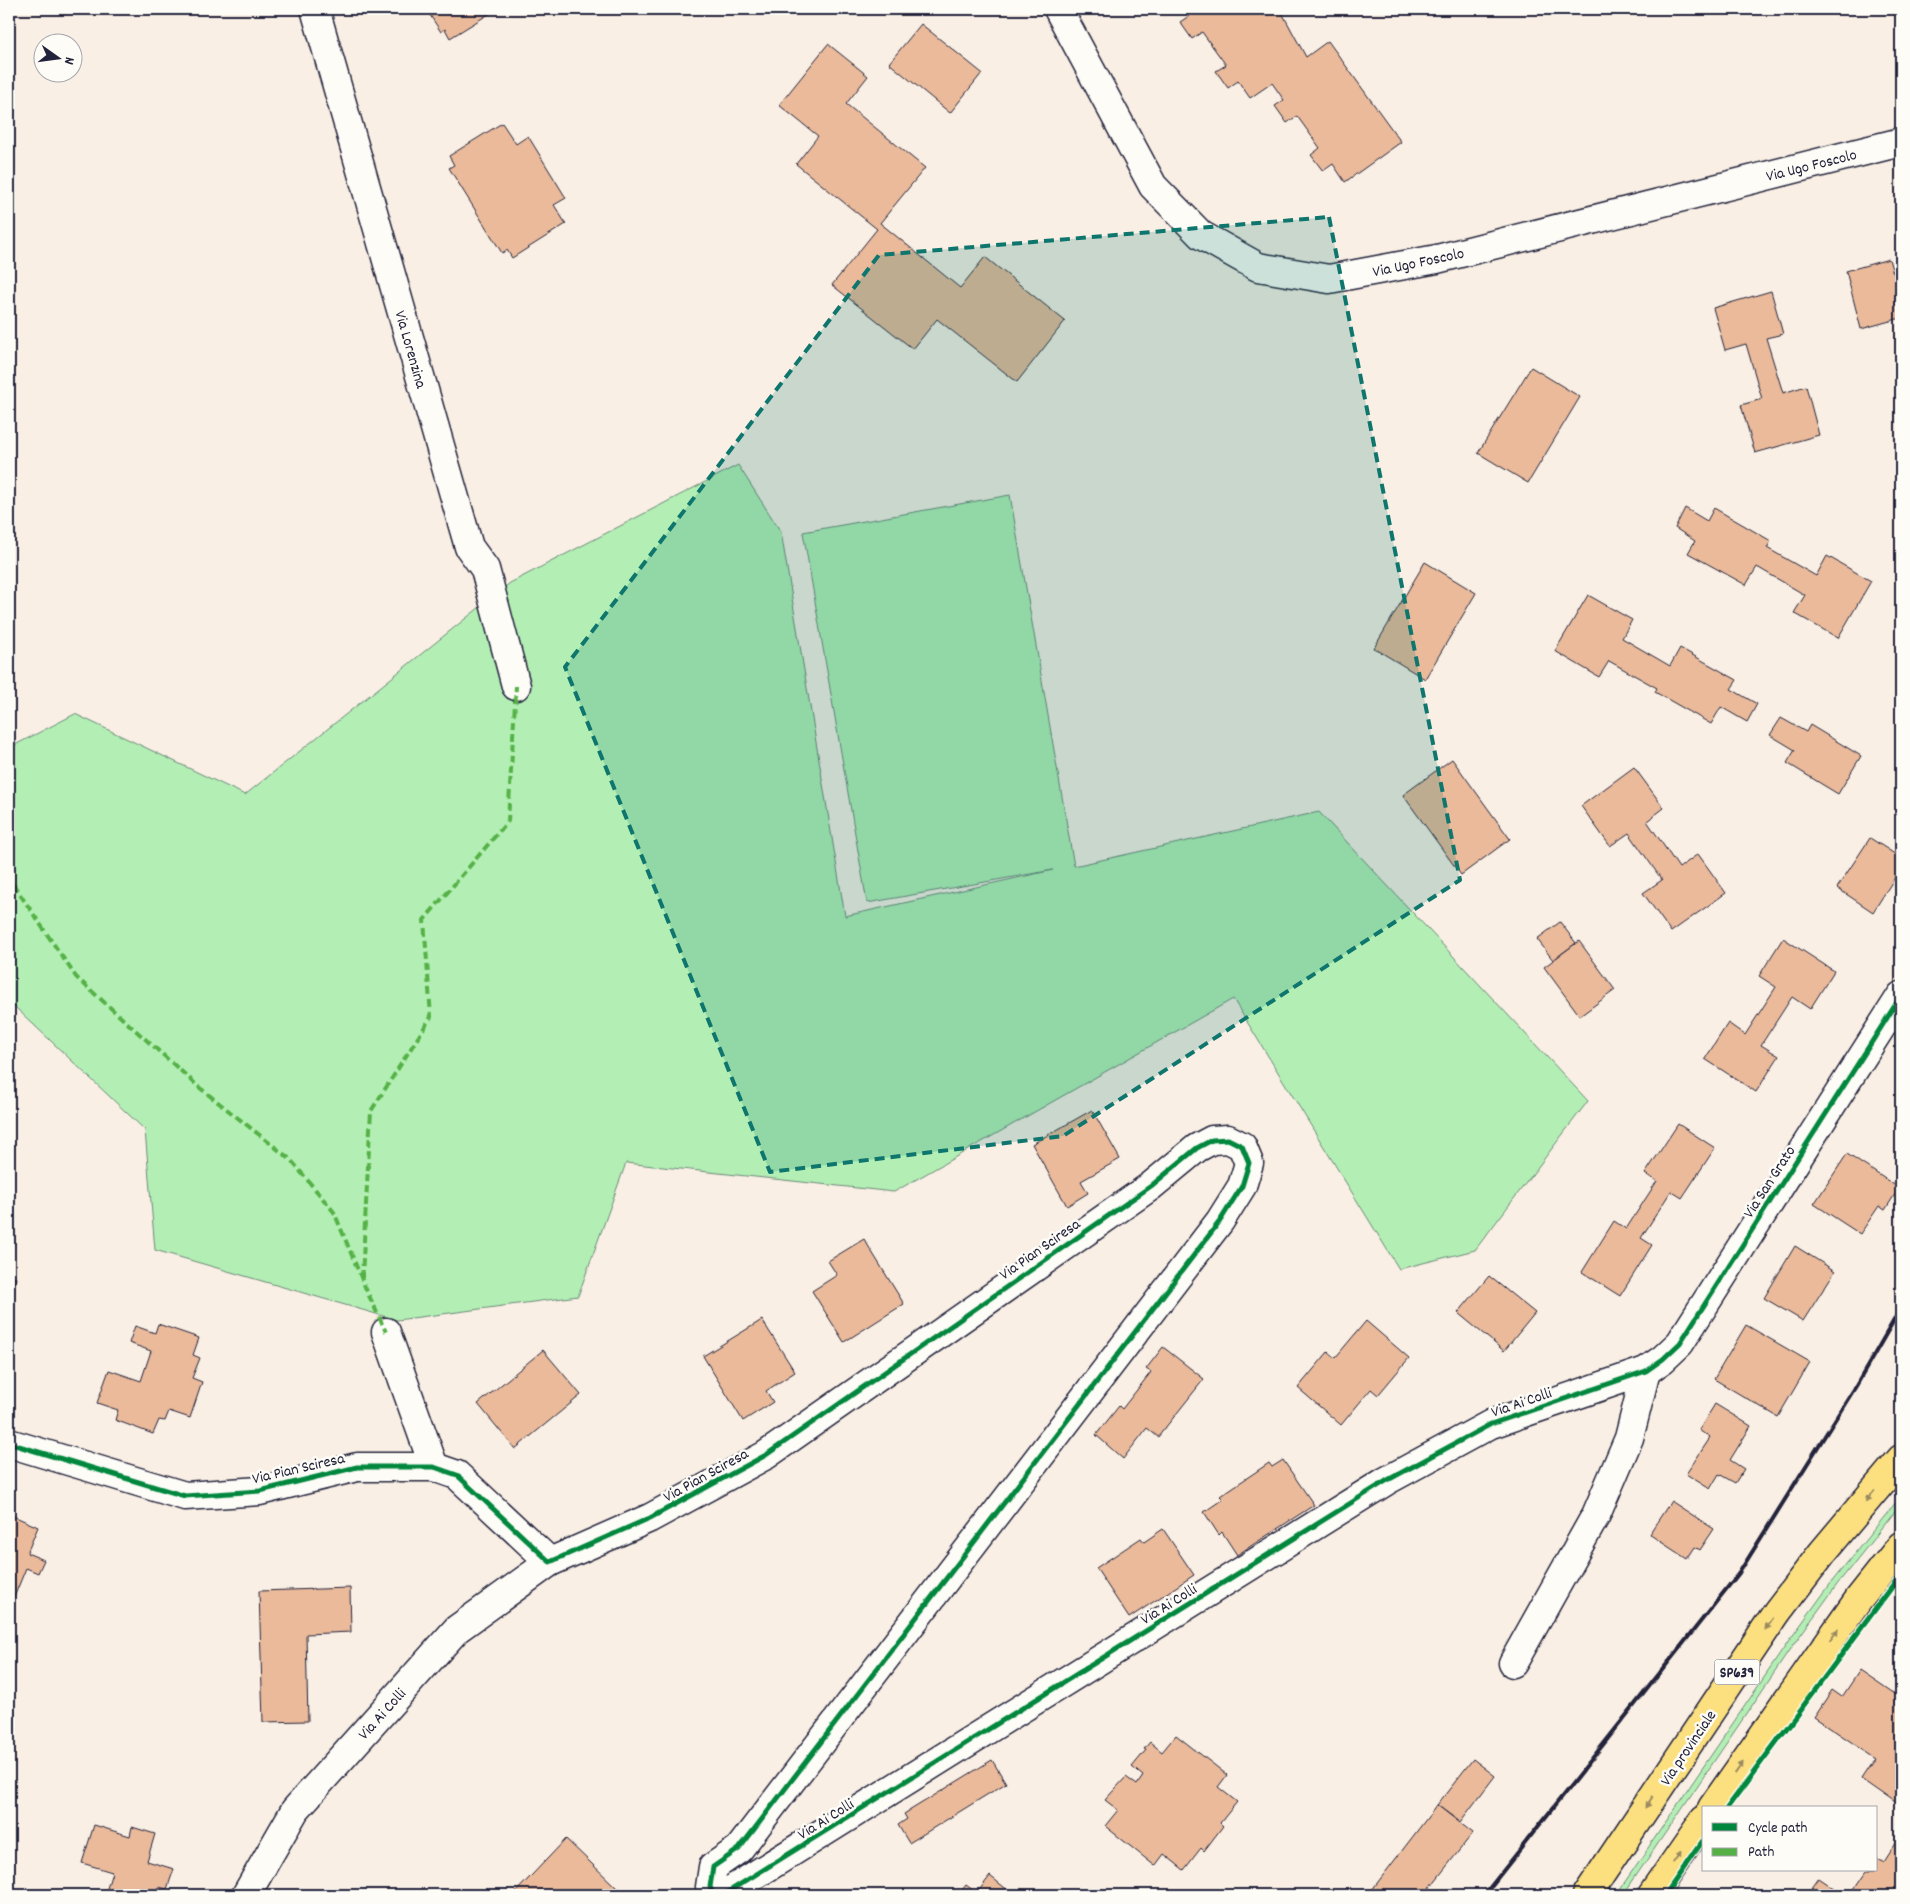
<svg xmlns="http://www.w3.org/2000/svg" width="1910" height="1904" font-family="Dekko,sans-serif">
<rect width="100%" height="100%" fill="#f9efe4"/>
<filter id="ink" filterUnits="userSpaceOnUse"><feTurbulence type="fractalNoise" baseFrequency=".02" numOctaves="2"/><feDisplacementMap in="SourceGraphic" scale="10" xChannelSelector="R" yChannelSelector="G"/><feConvolveMatrix kernelMatrix="1 2 1 2 8 2 1 2 1" color-interpolation-filters="sRGB"/></filter>
<g filter="url(#ink)">
<g fill="#b3efb4" stroke="#6a8878">
<path d="M738,465L781,532L845,916L1053,870L867,903L803,532L1010,495L1074,866L1319,812L1588,1101L1475,1250L1399,1269L1233,999L894,1192L626,1163L578,1296L397,1320L155,1250L145,1130L15,1007L9,1009V748L75,714L245,795L510,583Z"/>
<path d="M1901,1496V1504L1839,1582L1796,1641L1623,1895H1616L1791,1638L1834,1579Z"/>
</g>
<g fill="#eaba9a" stroke="#22223b">
<path d="M426,9H497L450,38L445,29L441,32Z"/>
<path d="M1184,9H1280L1306,57L1328,41L1401,142L1345,182L1333,164L1323,171L1311,155L1320,148L1297,116L1287,123L1275,106L1284,100L1272,83L1250,98L1238,81L1228,88L1216,71L1226,65L1202,32L1192,39L1180,22L1189,16Z"/>
<path d="M921,24L982,73L950,113L889,63Z"/>
<path d="M828,44L868,76L846,104L925,168L880,223L960,288L985,257L1065,321L1017,382L937,319L913,349L832,285L877,229L796,164L818,136L779,105Z"/>
<path d="M502,123L516,144L528,136L566,198L554,205L566,224L512,258L507,250L502,253L449,168L454,165L449,156Z"/>
<path d="M1889,259L1893,273L1901,270V288L1897,289L1901,305V318L1861,329L1846,271Z"/>
<path d="M1771,291L1783,334L1766,338L1783,393L1806,386L1819,435L1755,453L1741,405L1762,399L1746,344L1725,350L1713,308Z"/>
<path d="M1531,367L1580,397L1528,483L1478,453Z"/>
<path d="M1685,508L1707,521L1714,508L1771,541L1767,548L1816,576L1827,556L1871,581L1838,638L1794,613L1805,595L1757,567L1746,585L1688,553L1695,541L1675,528Z"/>
<path d="M1425,562L1476,593L1425,679L1374,648Z"/>
<path d="M1588,595L1632,620L1622,638L1670,666L1680,648L1737,680L1731,689L1757,704L1747,722L1721,707L1711,724L1655,692L1657,688L1609,661L1599,677L1555,651Z"/>
<path d="M1781,718L1806,732L1810,725L1861,756L1838,794L1787,763L1795,750L1770,735Z"/>
<path d="M1452,759L1510,839L1461,875L1403,795Z"/>
<path d="M1634,767L1664,808L1647,821L1679,868L1698,854L1726,893L1671,932L1643,893L1662,880L1629,833L1610,846L1581,806Z"/>
<path d="M1870,838L1901,858V868L1873,912L1837,888Z"/>
<path d="M1560,922L1576,943L1553,960L1537,939Z"/>
<path d="M1783,938L1834,971L1810,1009L1792,997L1761,1045L1779,1056L1756,1092L1705,1059L1728,1023L1745,1035L1776,987L1759,976Z"/>
<path d="M1579,941L1615,990L1580,1016L1544,967Z"/>
<path d="M1092,1110L1120,1159L1081,1181L1088,1193L1067,1206L1032,1144Z"/>
<path d="M1678,1124L1715,1148L1682,1198L1671,1191L1657,1213L1641,1238L1652,1245L1620,1296L1582,1272L1614,1221L1626,1229L1657,1181L1645,1174Z"/>
<path d="M1847,1154L1899,1188L1885,1210L1879,1206L1860,1234L1814,1204Z"/>
<path d="M864,1239L904,1304L844,1342L812,1291L837,1275L828,1261Z"/>
<path d="M1795,1246L1835,1271L1803,1321L1764,1298Z"/>
<path d="M9,1275L16,1278L9,1296Z"/>
<path d="M1489,1276L1535,1313L1504,1351L1458,1313Z"/>
<path d="M762,1320L795,1372L766,1391L773,1402L743,1421L703,1356Z"/>
<path d="M1366,1321L1409,1358L1378,1395L1371,1389L1341,1425L1298,1388L1328,1352L1335,1358Z"/>
<path d="M158,1324L199,1338L193,1355L200,1358L192,1378L202,1382L190,1418L169,1411L165,1421L159,1420L153,1434L115,1420L118,1410L97,1403L109,1370L141,1381L151,1351L129,1343L135,1326L155,1333Z"/>
<path d="M1746,1325L1810,1362L1778,1417L1714,1379Z"/>
<path d="M1163,1347L1204,1379L1158,1437L1147,1428L1123,1459L1096,1435L1119,1406L1122,1409L1151,1372L1146,1369Z"/>
<path d="M543,1350L581,1395L515,1449L478,1404Z"/>
<path d="M1715,1404L1751,1426L1730,1460L1744,1469L1735,1483L1719,1474L1710,1489L1686,1474L1710,1438L1699,1430Z"/>
<path d="M1283,1460L1314,1505L1237,1555L1222,1532L1219,1535L1204,1512L1223,1499L1220,1496L1269,1463L1272,1467Z"/>
<path d="M1671,1501L1714,1529L1700,1550L1695,1547L1687,1559L1649,1534Z"/>
<path d="M9,1514L38,1527L27,1553L44,1560L38,1573L26,1568L10,1607Z"/>
<path d="M1163,1529L1194,1575L1129,1618L1096,1568L1141,1538L1144,1542Z"/>
<path d="M350,1588L351,1632L306,1634L308,1721L263,1722L259,1591Z"/>
<path d="M1860,1670L1901,1698V1807L1861,1779L1875,1758L1814,1717L1832,1690L1842,1697Z"/>
<path d="M1176,1735L1227,1775L1218,1787L1237,1802L1220,1823L1223,1826L1204,1851L1201,1848L1184,1870L1164,1854L1155,1866L1105,1826L1118,1810L1105,1800L1126,1777L1137,1785L1143,1776L1132,1767L1146,1750L1144,1749L1150,1742L1162,1752Z"/>
<path d="M1473,1759L1495,1776L1460,1822L1437,1805Z"/>
<path d="M992,1760L1006,1783L909,1843L898,1825L907,1819L904,1814Z"/>
<path d="M1437,1805L1473,1833L1424,1895H1368Z"/>
<path d="M94,1825L130,1836L132,1827L155,1834L147,1861L174,1869L167,1889L159,1887L156,1895H105L112,1872L82,1863Z"/>
<path d="M1901,1834V1895H1850L1867,1870H1876V1857L1883,1862Z"/>
<path d="M566,1839L618,1889L625,1895H513Z"/>
<path d="M990,1876L1014,1895H958L966,1885L977,1893Z"/>
<path d="M1819,1878L1844,1895H1807Z"/>
</g>
<g fill="none" stroke-linecap="round" stroke-linejoin="round">
<defs>
<g id="minor">
<path d="M315,9L469,547L485,569L516,686"/>
<path d="M1058,9L1153,186L1201,235L1258,267L1329,279L1437,259L1901,142"/>
<path d="M386,1332L434,1467"/>
<path d="M9,1445L12,1444L185,1496L260,1491L357,1467H434L457,1475L550,1562L650,1518L766,1455L1151,1186L1197,1148L1212,1140L1228,1139L1242,1146L1249,1163L1242,1186L1220,1221L739,1849L713,1867L710,1887L714,1895"/>
<path d="M1513,1663L1596,1515L1629,1438L1646,1371"/>
<path d="M246,1895L295,1810L457,1629L550,1562"/>
<path d="M723,1895L1386,1481L1491,1424L1646,1371L1663,1359L1680,1343L1901,996"/>
</g>
<g id="major">
<path d="M1712,1808L1859,1599L1901,1546"/>
<path d="M1587,1895L1777,1612L1822,1553L1901,1459"/>
<path d="M1652,1895L1704,1820"/>
</g>
</defs>
<use href="#minor" stroke="#22223b" stroke-width="31"/>
<use href="#major" stroke="#22223b" stroke-width="31"/>
<use href="#minor" stroke="#fdfcf7" stroke-width="28"/>
<use href="#major" stroke="#fce080" stroke-width="28"/>
<path stroke="#22223b" stroke-width="4" d="M1484,1895L1739,1573L1856,1386L1901,1308"/>
<g stroke="#55b146" stroke-width="4" stroke-dasharray="8 4" stroke-linecap="butt">
<path d="M9,873L13,884L76,977L200,1088L290,1159L334,1212L365,1287L386,1332"/>
<path d="M362,1278L371,1111L431,1017L424,920L508,821L516,686"/>
</g>
<defs>
<g id="cycleway">
<path d="M9,1445L12,1444L185,1496L260,1491L357,1467H434L457,1475L550,1562L650,1518L766,1455L1151,1186L1197,1148L1212,1140L1228,1139L1242,1146L1249,1163L1242,1186L1220,1221L739,1849L713,1867L710,1887L714,1895"/>
<path d="M1727,1808L1901,1575"/>
<path d="M723,1895L1386,1481L1491,1424L1646,1371L1663,1359L1680,1343L1901,996"/>
<path d="M1665,1895L1704,1839"/>
</g>
</defs>
<use href="#cycleway" stroke="#fdfcf7" stroke-width="8"/>
<use href="#cycleway" stroke="#00873e" stroke-width="5"/>
</g>
<defs><path id="oneway-solid" d="M-6-.8H1V-3.2L6.5 0L1 3.2V.8H-6Z" transform="scale(1.25)"/></defs>
<g fill="#9a8a61">
<use href="#oneway-solid" transform="translate(1870 1496) rotate(130)"/>
<use href="#oneway-solid" transform="translate(1769 1624) rotate(124)"/>
<use href="#oneway-solid" transform="translate(1834 1635) rotate(-55)"/>
<use href="#oneway-solid" transform="translate(1739 1768) rotate(-55)"/>
<use href="#oneway-solid" transform="translate(1649 1802) rotate(124)"/>
<use href="#oneway-solid" transform="translate(1678 1857) rotate(-56)"/>
</g>
</g>
<path fill="#0f766e" fill-opacity="0.2" stroke="#0f766e" stroke-width="4" stroke-dasharray="10 6" stroke-linejoin="round" d="M1329,217L1460,880L1063,1136L770,1172L565,667L879,255Z"/>
<g text-anchor="middle" stroke-width="5" stroke-linejoin="round" paint-order="stroke">
<rect fill="#fdfcf7" stroke="#646373" stroke-width="1" x="1714.5" y="1659.5" width="45" height="25" rx="4"/>
<g font-size="15" font-weight="bold" fill="#22223b">
<text x="1737" y="1677">SP639</text>
</g>
<g font-size="16" fill="#22223b" stroke="#fdfcf7">
<text transform="translate(1811 164) rotate(-14)" y="6">Via Ugo Foscolo</text>
<text transform="translate(1418 261) rotate(-12)" y="6">Via Ugo Foscolo</text>
<text transform="translate(412 349) rotate(74)" y="6">Via Lorenzina</text>
<text transform="translate(1768 1181) rotate(-57)" y="6">Via San Grato</text>
<text transform="translate(1039 1248) rotate(-35)" y="6">Via Pian Sciresa</text>
<text transform="translate(1521 1401) rotate(-19)" y="6">Via Ai Colli</text>
<text transform="translate(298 1467) rotate(-13)" y="6">Via Pian Sciresa</text>
<text transform="translate(705 1474) rotate(-29)" y="6">Via Pian Sciresa</text>
<text transform="translate(1168 1603) rotate(-32)" y="6">Via Ai Colli</text>
<text transform="translate(381 1713) rotate(-48)" y="6">Via Ai Colli</text>
<text transform="translate(1687 1747) rotate(-56)" y="6">Via provinciale</text>
<text transform="translate(825 1818) rotate(-32)" y="6">Via Ai Colli</text>
</g>
</g>
<rect width="1910" height="1904" fill="none" stroke="#fdfcf7" stroke-width="30"/>
<rect x="15" y="15" width="1880" height="1874" fill="none" stroke="#22223b" stroke-width="2" filter="url(#ink)"/>
<rect x="1702" y="1806" width="175" height="65" fill="#fdfcf7" stroke="#a5a5ac"/>
<rect x="1712" y="1823" width="25" height="8" fill="#00873e" stroke="#a5a5ac"/>
<text x="1748" y="1832" font-size="15" fill="#22223b">Cycle path</text>
<rect x="1712" y="1848" width="25" height="8" fill="#55b146" stroke="#a5a5ac"/>
<text x="1748" y="1856" font-size="15" fill="#22223b">Path</text>
<g transform="translate(58 58) rotate(104)"><circle r="24" fill="#fdfcf7" stroke="#a5a5ac"/>
<path d="M0-4L9 19L0 12L-9 19Z" fill="#22223b"/>
<text y="-8" font-size="14" font-weight="bold" text-anchor="middle" fill="#22223b">N</text>
</g>
</svg>
